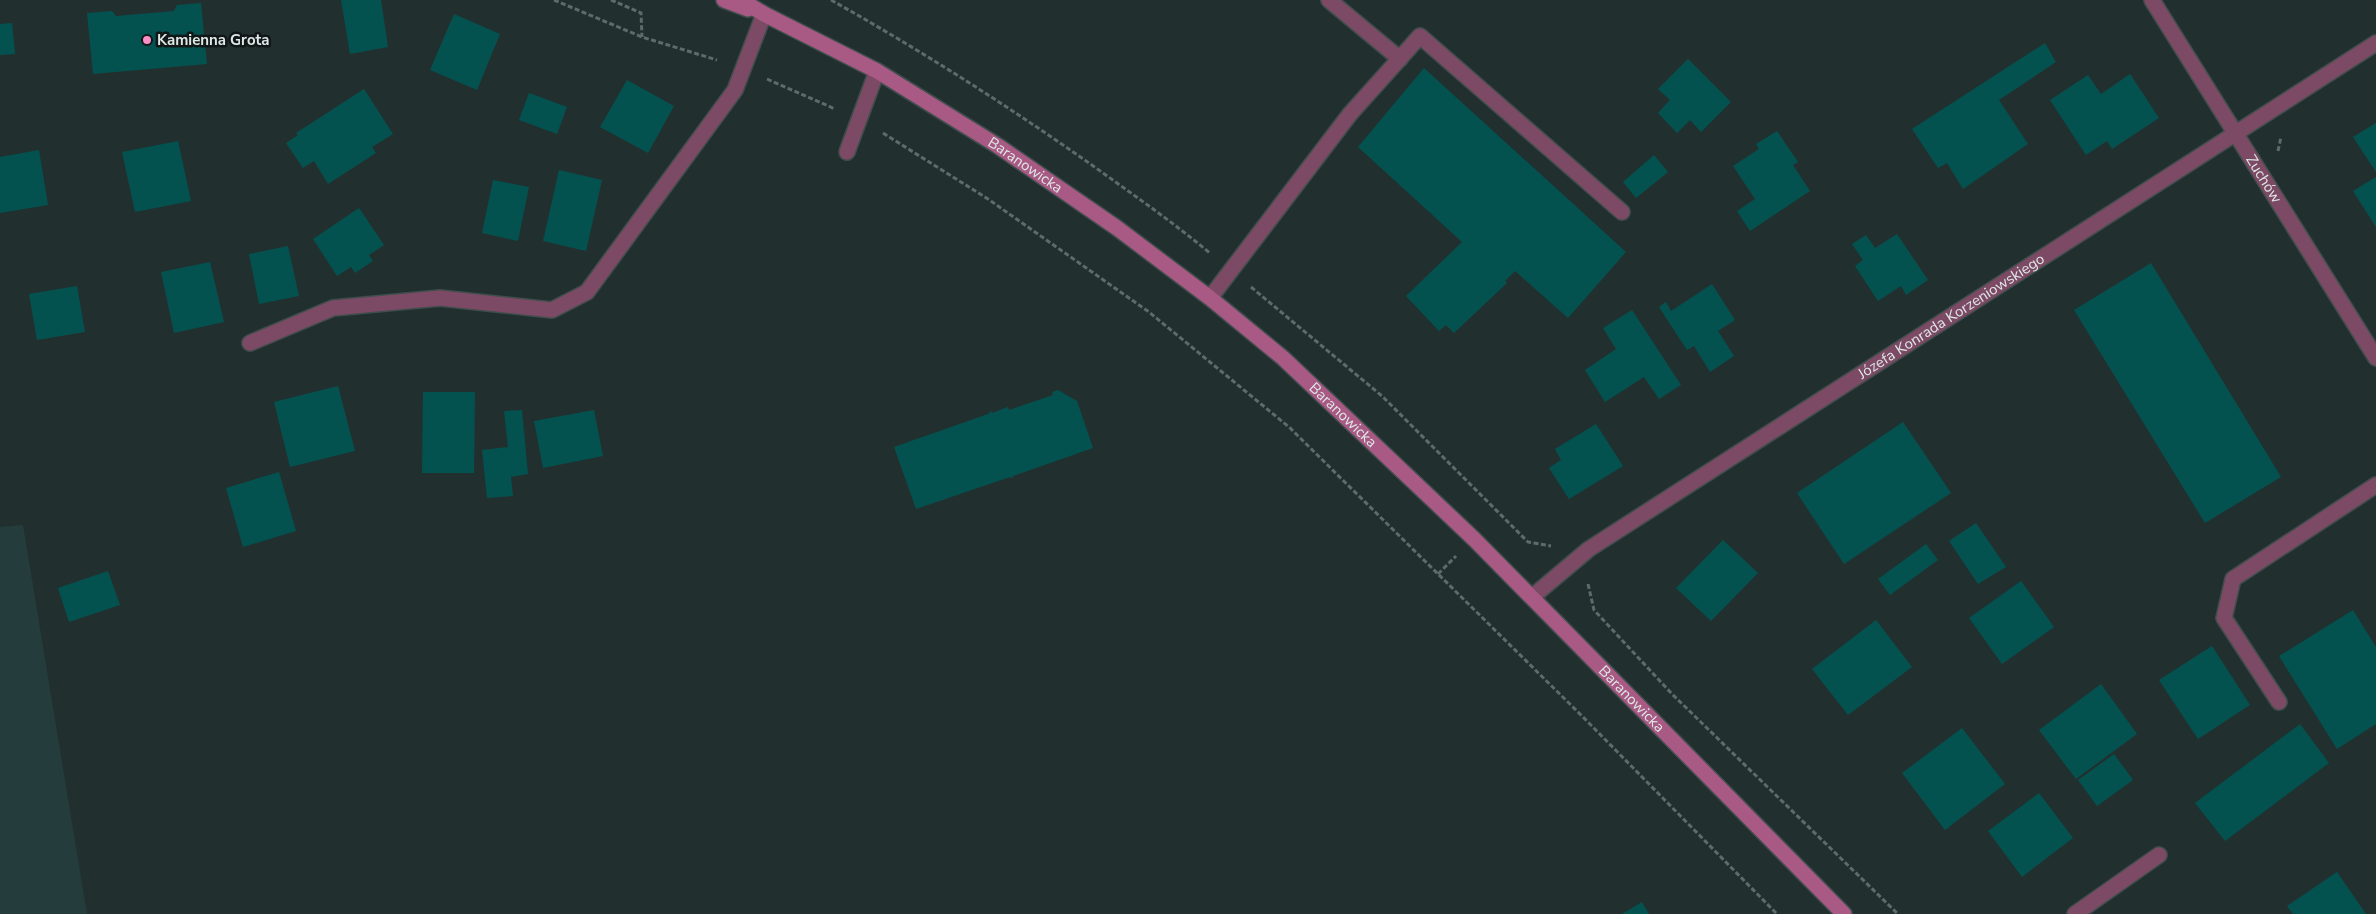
<svg xmlns="http://www.w3.org/2000/svg" width="2376" height="914" font-family="'Nunito Sans',sans-serif">
<rect width="100%" height="100%" fill="#21302f"/>
<path fill="#243c3c" d="M23,525L87,914H0V527Z"/>
<g fill="#045250">
<path d="M341,0H381L388,47L350,54Z"/>
<path d="M201,3L207,64L93,74L87,13L112,11L116,16L174,11L177,5Z"/>
<path d="M454,14L500,34L477,90L430,70Z"/>
<path d="M12,23L15,54L0,55V24Z"/>
<path d="M2045,43L2056,62L1999,100L2028,144L1963,189L1947,163L1938,168L1912,129Z"/>
<path d="M1688,59L1731,102L1701,132L1690,120L1677,133L1658,113L1670,100L1658,89Z"/>
<path d="M1424,68L1626,252L1568,318L1515,271L1505,281L1507,283L1454,333L1446,325L1439,331L1406,296L1462,242L1358,147Z"/>
<path d="M2130,74L2159,118L2112,149L2107,141L2086,155L2050,100L2088,75L2101,94Z"/>
<path d="M627,80L674,106L648,153L600,127Z"/>
<path d="M364,89L393,134L372,147L376,153L328,184L314,161L303,168L286,143L298,135L296,133Z"/>
<path d="M529,93L567,107L557,134L519,120Z"/>
<path d="M2376,123V172L2353,137Z"/>
<path d="M1777,131L1798,162L1793,165L1810,191L1750,231L1737,211L1755,199L1733,166L1759,149L1756,144Z"/>
<path d="M178,141L191,201L135,212L122,152Z"/>
<path d="M39,150L48,205L0,213V157Z"/>
<path d="M1654,155L1668,172L1636,198L1623,182Z"/>
<path d="M559,170L602,180L586,251L543,241Z"/>
<path d="M2376,177V227L2353,191Z"/>
<path d="M493,180L529,187L518,241L482,233Z"/>
<path d="M359,208L384,245L369,255L373,261L355,273L351,267L337,276L313,239Z"/>
<path d="M1897,234L1928,280L1906,295L1901,286L1878,301L1855,266L1863,260L1852,244L1866,235L1875,248Z"/>
<path d="M288,246L299,296L259,304L249,254Z"/>
<path d="M210,262L224,322L174,333L161,272Z"/>
<path d="M2151,263L2281,477L2205,523L2074,310Z"/>
<path d="M1712,284L1735,320L1718,331L1734,356L1710,372L1694,346L1687,350L1659,307L1666,302L1671,311Z"/>
<path d="M77,286L85,332L37,340L29,294Z"/>
<path d="M1632,310L1681,385L1659,399L1644,377L1605,402L1585,370L1616,349L1603,328Z"/>
<path d="M338,386L355,451L290,467L274,402Z"/>
<path d="M1058,390L1077,401L1093,448L1013,476L1014,477L1011,478L1010,477L916,509L894,447L988,414L991,411L992,413L1008,407L1009,410L1053,395L1052,392Z"/>
<path d="M423,392H475L474,473H422Z"/>
<path d="M522,410L528,474L511,477L513,496L487,498L482,450L508,447L504,411Z"/>
<path d="M594,410L603,456L543,468L534,421Z"/>
<path d="M1903,422L1951,493L1844,564L1797,493Z"/>
<path d="M1596,424L1623,466L1569,499L1549,468L1561,460L1555,449Z"/>
<path d="M279,472L296,531L243,547L226,488Z"/>
<path d="M1976,523L2006,567L1978,584L1949,541Z"/>
<path d="M1723,540L1758,573L1711,621L1676,588Z"/>
<path d="M1926,544L1938,560L1890,595L1878,579Z"/>
<path d="M108,571L120,605L69,622L58,588Z"/>
<path d="M2021,581L2054,627L2002,664L1969,618Z"/>
<path d="M2353,610L2376,647V724L2337,749L2279,656Z"/>
<path d="M1876,620L1912,667L1848,715L1812,669Z"/>
<path d="M2212,646L2250,705L2198,739L2159,680Z"/>
<path d="M2101,684L2137,734L2076,779L2039,730Z"/>
<path d="M2300,724L2329,763L2225,841L2195,803Z"/>
<path d="M1962,728L2005,784L1945,830L1902,773Z"/>
<path d="M2114,754L2133,780L2097,806L2078,780Z"/>
<path d="M2039,793L2073,838L2022,877L1988,831Z"/>
<path d="M2337,872L2366,914H2293L2287,906Z"/>
<path d="M1642,902L1649,914H1622Z"/>
</g>
<g fill="none" stroke-linecap="round" stroke-linejoin="round">
<defs>
<g id="lane">
<path d="M1329,0L1400,59"/>
<path d="M847,152L877,71"/>
<path d="M1210,298L1350,114L1420,36L1622,212"/>
<path d="M2279,702L2224,618L2233,579L2376,485"/>
<path d="M2075,914L2159,855"/>
</g>
<g id="street">
<path id="s1" d="M2152,0L2376,358"/>
<path d="M250,343L333,308L440,298L552,310L587,292L735,90L764,14"/>
<path id="s2" d="M1532,597L1589,549L2376,43"/>
</g>
<g id="secondary">
<path d="M724,0L748,9"/>
<path id="s3" d="M741,0L764,14L877,71L998,146L1117,228L1210,298L1283,358L1474,539L1844,914"/>
</g>
</defs>
<use href="#lane" stroke="#3f4d4c" stroke-width="18"/>
<use href="#street" stroke="#3f4d4c" stroke-width="18"/>
<use href="#secondary" stroke="#3f4d4c" stroke-width="18"/>
<g stroke="#5d6b6a" stroke-width="3" stroke-dasharray="5 2.5" stroke-linecap="butt">
<path d="M554,0L642,37L717,60"/>
<path d="M611,0L641,13L642,37"/>
<path d="M831,0C922,51 1011,108 1096,168C1135,196 1174,223 1211,254"/>
<path d="M767,79L835,109"/>
<path d="M883,133L988,199L1149,312L1289,427L1582,716L1777,914"/>
<path d="M2278,151L2281,137"/>
<path d="M1251,287L1382,396L1528,542L1551,546"/>
<path d="M1438,574L1456,556"/>
<path d="M1588,584L1594,610L1672,694L1898,914"/>
</g>
<use href="#lane" stroke="#7d4a65" stroke-width="15"/>
<use href="#street" stroke="#7d4a65" stroke-width="15"/>
<use href="#secondary" stroke="#a85984" stroke-width="15"/>
</g>
<circle fill="#fa8fc8" stroke="#101716" stroke-width="2" cx="147" cy="40" r="5"/>
<g text-anchor="middle" stroke-width="5" stroke-linejoin="round" paint-order="stroke">
<g font-size="15" font-weight="bold" fill="#dee8e7" stroke="#101716" text-anchor="start">
<text x="157" y="45">Kamienna Grota</text>
</g>
<g font-size="15" fill="#dee8e7" stroke="#101716">
<text dy="5" stroke="none"><textPath href="#s3" startOffset="329">Baranowicka</textPath></text>
<text dy="5" stroke="none"><textPath href="#s1" startOffset="211">Zuchów</textPath></text>
<text dy="5" stroke="none"><textPath href="#s2" startOffset="505">Józefa Konrada Korzeniowskiego</textPath></text>
<text dy="5" stroke="none"><textPath href="#s3" startOffset="734">Baranowicka</textPath></text>
<text dy="5" stroke="none"><textPath href="#s3" startOffset="1139">Baranowicka</textPath></text>
</g>
</g>
</svg>
